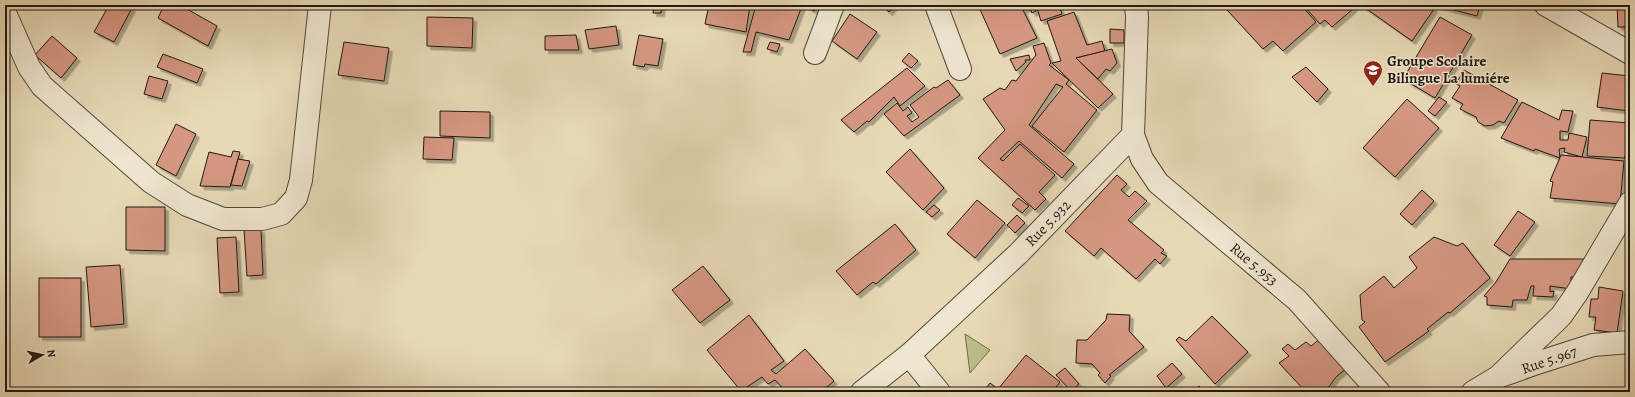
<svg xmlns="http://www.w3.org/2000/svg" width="1635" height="397" font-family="Alegreya,serif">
<defs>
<filter id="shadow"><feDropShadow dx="3.5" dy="3.5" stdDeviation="0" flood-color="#0004"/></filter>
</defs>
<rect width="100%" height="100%" fill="#e7d9b6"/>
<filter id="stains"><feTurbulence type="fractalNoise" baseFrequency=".005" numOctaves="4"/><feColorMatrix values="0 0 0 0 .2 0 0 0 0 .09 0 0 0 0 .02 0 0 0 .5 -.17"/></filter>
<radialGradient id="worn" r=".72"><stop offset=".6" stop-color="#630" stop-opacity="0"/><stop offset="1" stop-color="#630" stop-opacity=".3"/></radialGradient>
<path fill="#bcbd89" stroke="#6e6a4d" d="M965,334L990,350L970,373Z"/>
<g fill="#d59781" stroke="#211811" filter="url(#shadow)">
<path d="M109,5H126L132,8L114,42L94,32Z"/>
<path d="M164,5H180L217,26L208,46L158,18Z"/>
<path d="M654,5H662L661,13H653Z"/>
<path d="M709,5H750L746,32L705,24Z"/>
<path d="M756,5L802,6L789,40L756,32L751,52H743Z"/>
<path d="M804,5H818L814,11Z"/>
<path d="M881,5H895L889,12Z"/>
<path d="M978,5H1034L1036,11L1032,13L1030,7L1023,10L1037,38L1000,54Z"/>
<path d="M1036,5H1059L1062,14L1041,21Z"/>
<path d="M1233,5H1301L1316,22L1283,51L1273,41L1263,49L1227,10Z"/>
<path d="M1303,5H1351L1354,8L1332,27L1325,20L1320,24Z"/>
<path d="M1361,5H1428L1434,9L1412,41Z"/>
<path d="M1435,5H1480L1477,16Z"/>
<path d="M1617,5H1630V27H1618Z"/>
<path d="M1074,12L1087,45L1102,41L1105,51L1076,58L1113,94L1098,108L1052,63L1061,61L1047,21Z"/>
<path d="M850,14L877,32L857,59L832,41Z"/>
<path d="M427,17L473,18L472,48L427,46Z"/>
<path d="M1440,17L1472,35L1435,98L1403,79Z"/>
<path d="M616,26L619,45L589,49L585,30Z"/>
<path d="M1110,29L1124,30V43H1110Z"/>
<path d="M576,35L579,50H545V36Z"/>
<path d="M639,35L663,39L658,66L645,64L644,67L633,65Z"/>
<path d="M52,36L77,58L61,78L35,55Z"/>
<path d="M344,42L389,48L384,81L338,75Z"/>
<path d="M770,42L780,44L777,52L767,49Z"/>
<path d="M1044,43L1051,63L1049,65L1069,80L1066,84L1097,110L1064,152L1032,126L1063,87L1056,84L1029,125L1074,164L1062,178L1019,141L1000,159L1003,161L1020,144L1055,175L1039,192L1046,199L1035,210L978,158L1005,130L983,99L1000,88L1005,90L1012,80L1016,81L1036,55L1033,46Z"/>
<path d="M1112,49L1117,63L1110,71L1106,69L1098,79L1076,58Z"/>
<path d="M909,53L918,61L911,68L902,61Z"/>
<path d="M163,54L203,69L197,83L157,67Z"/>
<path d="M1029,55L1030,60H1025L1026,62L1016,71L1010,59Z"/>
<path d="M1306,67L1328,89L1317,102L1292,77Z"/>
<path d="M907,68L925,86L900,106L894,97L869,122L867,121L854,132L841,120Z"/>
<path d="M1464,70L1518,100L1504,123L1499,121L1493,125L1485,126L1478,122L1476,117L1460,109L1463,104L1452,98L1460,86L1456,84Z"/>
<path d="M1602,73L1630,76L1629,111L1597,107Z"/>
<path d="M149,76L168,81L162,99L144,94Z"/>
<path d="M948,80L960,95L904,136L884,114L897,103L903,111L908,107L912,113L907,116L912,122L919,117L910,105L934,87L936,88Z"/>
<path d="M1439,97L1447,102L1435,116L1428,111Z"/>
<path d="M1407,99L1439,128L1395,177L1363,148Z"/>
<path d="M1522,102L1559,120L1562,110L1573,111L1568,132L1560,131V140H1568L1569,133L1587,137L1582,157L1564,152L1565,148L1559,149L1560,158L1535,149L1534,151L1501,138Z"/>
<path d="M440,111L490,112V138L440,136Z"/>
<path d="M1590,120L1630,123V137H1627L1625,158L1587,156Z"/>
<path d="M176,124L196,134L176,176L156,165Z"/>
<path d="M424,137L454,138L452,160L423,159Z"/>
<path d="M910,149L944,188L923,210L886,172Z"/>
<path d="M233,151L240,152L230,187L200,186L209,152L231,157Z"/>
<path d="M1561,155L1624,161L1620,204L1550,198L1553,182L1550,181Z"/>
<path d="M238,159L250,161L242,186L231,185Z"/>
<path d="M1117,175L1127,184L1121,190L1129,197L1135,191L1147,201L1128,220L1164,250L1161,253L1167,256L1160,264L1155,259L1136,279L1101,248L1094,256L1065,231Z"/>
<path d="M1422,190L1434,201L1412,225L1400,214Z"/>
<path d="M1018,198L1029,206L1022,213L1012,205Z"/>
<path d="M977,200L1005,223L975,258L947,234Z"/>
<path d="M934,205L940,210L932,217L926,212Z"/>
<path d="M126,207H165V251L126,250Z"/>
<path d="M1518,211L1535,222L1510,256L1494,245Z"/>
<path d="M1017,215L1025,223L1015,233L1007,225Z"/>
<path d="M895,224L916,250L876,284L873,282L857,295L836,271Z"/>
<path d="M244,229H261L263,275L247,276Z"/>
<path d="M236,237L239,292L220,293L217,238Z"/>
<path d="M1434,237L1457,246L1463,243L1490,278L1450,313L1448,312L1427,329L1429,331L1385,362L1359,327L1365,322L1362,320L1360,295L1384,276L1394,288L1417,268L1409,257Z"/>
<path d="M1510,259H1588L1582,277H1571V289L1550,286V292L1554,291L1553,297L1533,296L1534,286H1531L1527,300H1513L1512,307L1487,305V297L1484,296L1496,282Z"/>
<path d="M120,265L124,324L91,327L86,267Z"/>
<path d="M703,266L730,300L700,323L672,290Z"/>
<rect x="39" y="278" width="42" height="59"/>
<path d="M1599,287L1623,291L1617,333L1594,330L1596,317H1589L1591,299H1598Z"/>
<path d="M1107,314L1130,315L1129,331L1144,347L1109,375L1111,376L1105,383L1098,375L1100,373L1092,364L1076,363L1077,340H1087L1106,320Z"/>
<path d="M749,315L784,361L771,370L776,374L805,349L834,381L821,392H786L775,380L768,384L762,377L741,391L707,350Z"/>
<path d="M1212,316L1248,352L1215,384L1176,340L1179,337L1186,341Z"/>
<path d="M1325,335L1348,367L1336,377L1325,392H1306L1279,363L1289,356L1282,349L1288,344L1295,350L1306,342L1311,346Z"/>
<path d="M1026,355L1060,382L1052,392H983L990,383L998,389Z"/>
<path d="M1172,363L1182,374L1166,388L1157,376Z"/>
<path d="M1065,368L1079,384L1072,390L1074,392H1065L1069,389L1056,375Z"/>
<path d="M1199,386L1205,392H1192Z"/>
</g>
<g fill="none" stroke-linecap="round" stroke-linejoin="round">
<defs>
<g id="minor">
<path d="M936,5L960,69"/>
<path d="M1546,5L1630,53"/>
<path d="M5,13L29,67L42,86L151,182L187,205L223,219H262L281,214L296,198L301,180L320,5"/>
<path d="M815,53L833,5"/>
<path d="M1133,135L1142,159L1158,183L1297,300L1379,392"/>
<path d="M909,355L939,392"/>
<path d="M1498,377L1561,316L1577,293L1630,203"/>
<path d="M862,392L909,355L1018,254L1133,135L1137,17L1136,5"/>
<path d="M1473,392L1498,377L1537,363L1593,345L1630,342"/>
</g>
</defs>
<use href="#minor" stroke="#52483a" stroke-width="24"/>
<use href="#minor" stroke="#efe6d0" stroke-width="22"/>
</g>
<defs>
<symbol id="school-pin" viewBox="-11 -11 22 30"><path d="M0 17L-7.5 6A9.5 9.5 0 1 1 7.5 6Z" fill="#8f2418" stroke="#efe6d0"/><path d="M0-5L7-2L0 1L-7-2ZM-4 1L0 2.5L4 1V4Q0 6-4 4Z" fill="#fff"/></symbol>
</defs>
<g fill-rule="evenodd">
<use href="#school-pin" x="1362" y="59" width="22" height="30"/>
</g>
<g text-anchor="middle" stroke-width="3" stroke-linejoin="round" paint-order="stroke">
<g font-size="15" font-weight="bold" fill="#211811" stroke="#efe6d0" text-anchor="start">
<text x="1387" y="66">Groupe Scolaire<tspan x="1387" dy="17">Bilingue La lumiére</tspan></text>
</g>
<g font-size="15" fill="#211811" stroke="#efe6d0">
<text transform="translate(1048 223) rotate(-46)" y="5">Rue 5.932</text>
<text transform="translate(1254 264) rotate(40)" y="5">Rue 5.953</text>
<text transform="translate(1549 360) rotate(-19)" y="5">Rue 5.967</text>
</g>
</g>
<rect width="1635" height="397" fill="none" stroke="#e7d9b6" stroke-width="20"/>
<rect x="6" y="6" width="1623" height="385" fill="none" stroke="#211811" stroke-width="2"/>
<rect x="10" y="10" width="1615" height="377" fill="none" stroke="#211811"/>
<g transform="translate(42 355) rotate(81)" stroke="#efe6d0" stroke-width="3" paint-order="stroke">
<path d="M0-3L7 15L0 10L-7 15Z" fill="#211811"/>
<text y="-6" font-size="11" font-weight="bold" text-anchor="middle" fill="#211811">N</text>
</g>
<rect width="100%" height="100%" filter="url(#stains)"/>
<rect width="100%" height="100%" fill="url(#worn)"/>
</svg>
